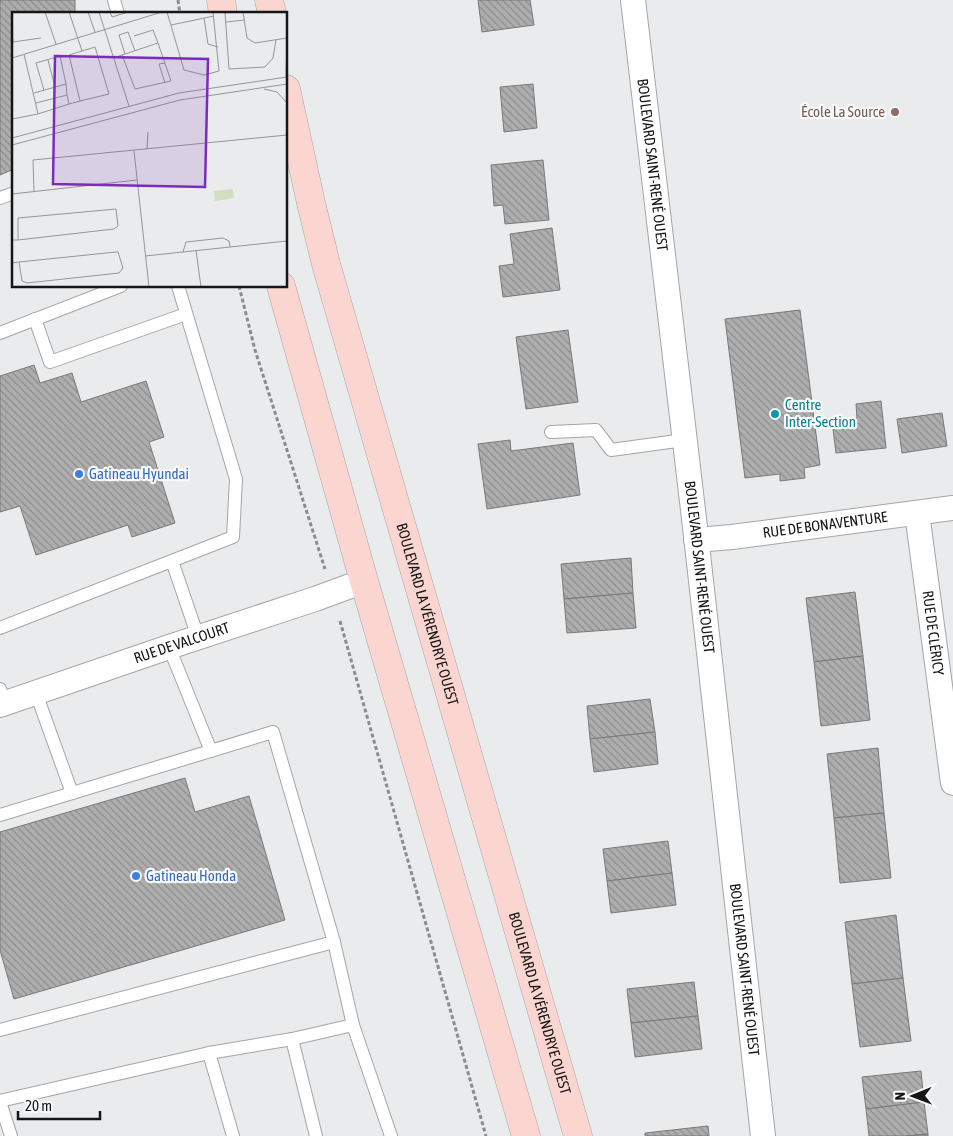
<svg xmlns="http://www.w3.org/2000/svg" width="953" height="1136" font-family="'Asap Condensed',sans-serif">
<defs>
<pattern id="building-back-hatch" width="6" height="6" patternUnits="userSpaceOnUse" patternTransform="scale(1.25)"><rect width="6" height="6" fill="#afaeaf"/><path d="M-1 5l2 2M0 0l6 6M5-1l2 2" fill="none" stroke="#8d8d8d"/></pattern>
</defs>
<rect width="100%" height="100%" fill="#eaebec"/>
<g fill="url(#building-back-hatch)" stroke="#79797a">
<path d="M0,0H75V14H14V169L0,175Z"/>
<path d="M478,0H530L534,25L482,32Z"/>
<path d="M533,84L537,128L504,132L500,87Z"/>
<path d="M543,160L549,220L505,224L503,205L494,206L491,165Z"/>
<path d="M552,228L560,290L503,297L499,266L514,264L510,234Z"/>
<path d="M800,310L820,465L804,468L805,478L780,481V474L745,478L725,319Z"/>
<path d="M568,330L578,402L526,409L516,337Z"/>
<path d="M34,365L40,383L72,373L81,402L146,381L164,437L149,442L175,523L132,537L128,525L36,555L20,506L0,512V376Z"/>
<path d="M881,401L886,448L836,453L832,421L857,418L856,404Z"/>
<path d="M942,413L947,446L902,453L897,419Z"/>
<path d="M510,440L511,451L573,443L580,495L487,509L478,444Z"/>
<path d="M631,558L633,593L564,599L561,564Z"/>
<path d="M855,592L863,656L814,662L806,598Z"/>
<path d="M633,593L636,628L567,633L564,599Z"/>
<path d="M863,656L870,720L821,726L814,662Z"/>
<path d="M650,699L655,732L590,739L587,706Z"/>
<path d="M655,732L658,764L594,772L590,739Z"/>
<path d="M878,748L884,813L834,818L827,754Z"/>
<path d="M185,778L195,812L249,796L285,920L14,999L0,950V832Z"/>
<path d="M884,813L891,878L840,883L834,818Z"/>
<path d="M668,841L672,873L607,881L603,849Z"/>
<path d="M672,873L676,905L611,913L607,881Z"/>
<path d="M896,915L903,978L852,984L845,922Z"/>
<path d="M903,978L911,1041L860,1047L852,984Z"/>
<path d="M694,982L698,1016L631,1023L627,989Z"/>
<path d="M698,1016L702,1049L635,1057L631,1023Z"/>
<path d="M921,1071L924,1102L866,1109L862,1077Z"/>
<path d="M924,1102L928,1134L906,1136H869L866,1109Z"/>
<path d="M708,1126L709,1136H645V1133Z"/>
<path d="M928,1134V1136H906Z"/>
</g>
<g fill="none" stroke-linecap="round" stroke-linejoin="round">
<defs>
<g id="service">
<path d="M114,0L118,14"/>
<path d="M0,198L14,193"/>
<path d="M35,319L50,362L186,314"/>
<path d="M0,333L121,286"/>
<path d="M551,432L596,430L611,450L684,440"/>
<path d="M172,561L198,637"/>
<path d="M0,628L233,537L236,479L178,286"/>
<path d="M169,647L211,751"/>
<path d="M0,689L5,703"/>
<path d="M36,693L72,793"/>
<path d="M0,815L273,732L334,942"/>
<path d="M0,1030L334,942L353,1025"/>
<path d="M292,1039L353,1025L391,1136"/>
<path d="M209,1053L292,1039L316,1136"/>
<path d="M0,1101L209,1053L233,1136"/>
<path d="M0,1102L11,1136"/>
</g>
<g id="minor">
<path id="s1" d="M633,0L695,527L763,1136"/>
<path id="s2" d="M917,513L953,783"/>
<path id="s3" d="M696,540L732,537L953,508"/>
<path id="s4" d="M0,705L169,647L315,599L364,581"/>
</g>
<g id="secondary">
<path d="M221,0L223,14"/>
<path d="M269,0L272,14"/>
<path id="s5" d="M286,89L311,203L326,264L578,1136"/>
<path d="M281,286L364,581L526,1136"/>
</g>
</defs>
<use href="#service" stroke="#a4a5a5" stroke-width="14"/>
<use href="#minor" stroke="#a4a5a5" stroke-width="26"/>
<use href="#secondary" stroke="#a4a5a5" stroke-width="29"/>
<g stroke="#8c8c8d" stroke-width="3" stroke-dasharray="4 2.5" stroke-linecap="butt">
<path d="M178,0L180,14"/>
<path d="M239,286L255,350L325,569"/>
<path d="M340,621L486,1136"/>
</g>
<use href="#service" stroke="#fff" stroke-width="12"/>
<use href="#minor" stroke="#fff" stroke-width="24"/>
<use href="#secondary" stroke="#fbd5cf" stroke-width="28"/>
</g>
<circle fill="#8d6e63" stroke="#f8f9fa" stroke-width="2" cx="895" cy="112" r="5"/>
<circle fill="#0f9aa8" stroke="#f8f9fa" stroke-width="2" cx="775" cy="414" r="5"/>
<g fill="#3f7fe0" stroke="#f8f9fa" stroke-width="2">
<circle cx="79" cy="474" r="5"/>
<circle cx="136" cy="876" r="5"/>
</g>
<g text-anchor="middle" stroke-width="4.5" stroke-linejoin="round" paint-order="stroke">
<g font-size="15" fill="#785e54" stroke="#f8f9fa" text-anchor="end">
<text x="885" y="117">École La Source</text>
</g>
<g font-size="15" fill="#161616" stroke="#f8f9fa">
<text dy="5" stroke="none"><textPath href="#s1" startOffset="166">BOULEVARD SAINT-RENÉ OUEST</textPath></text>
<text dy="5" stroke="none"><textPath href="#s3" startOffset="130">RUE DE BONAVENTURE</textPath></text>
<text dy="5" stroke="none"><textPath href="#s1" startOffset="571">BOULEVARD SAINT-RENÉ OUEST</textPath></text>
<text dy="5" stroke="none"><textPath href="#s5" startOffset="544">BOULEVARD LA VÉRENDRYE OUEST</textPath></text>
<text dy="5" stroke="none"><textPath href="#s2" startOffset="121">RUE DE CLÉRICY</textPath></text>
<text dy="5" stroke="none"><textPath href="#s4" startOffset="192">RUE DE VALCOURT</textPath></text>
<text dy="5" stroke="none"><textPath href="#s1" startOffset="976">BOULEVARD SAINT-RENÉ OUEST</textPath></text>
<text dy="5" stroke="none"><textPath href="#s5" startOffset="949">BOULEVARD LA VÉRENDRYE OUEST</textPath></text>
</g>
<g font-size="15" fill="#0d838f" stroke="#f8f9fa" text-anchor="start">
<text x="785" y="410">Centre<tspan x="785" dy="17">Inter-Section</tspan></text>
</g>
<g font-size="15" fill="#366cbe" stroke="#f8f9fa" text-anchor="start">
<text x="89" y="479">Gatineau Hyundai</text>
<text x="146" y="881">Gatineau Honda</text>
</g>
</g>
<g transform="translate(12 12)">
<rect width="275" height="275" fill="#eaebec"/>
<path d="M221,177L222,186L203,189L202,179Z" fill="#d1dfbe"/>
<path fill="none" stroke="#959696" stroke-width="1" d="M33,0L44,32M57,0L70,39L57,43L68,89L57,92M76,0L83,20M87,0L117,94M98,0L100,5L116,0M155,0L172,58L192,63L207,59L201,0M219,0L213,1L217,57L253,55L261,46L264,28M231,0L235,26L243,31L275,26M192,6L196,32L206,35M214,10L233,8M159,13L202,4M0,17L1,30L29,26M122,24L141,18L146,31M113,42L107,23L116,20L123,39M0,46L150,0M101,46L146,31L159,69L123,77L110,43M36,48L43,75M153,51L147,52L153,71M274,65L275,25M252,77L265,80L275,91M22,81L54,72L48,44L24,51L32,78M68,89L97,82L83,35L70,39M24,91L55,83L54,72M26,102L57,92L55,83M0,107L26,102L12,42M0,126L167,81L275,65M0,133L168,88L275,72M135,137L136,120M122,139L137,275M22,180L21,148L275,123M0,182L125,168M0,228H6L102,217L106,214L104,197L6,206V228M184,238L189,275M171,240L174,230L211,226L217,229L218,235M133,244L275,229M0,251L7,250L104,240H106L111,256L107,261L15,271L10,269L7,250"/>
<path fill="#7b2cbf" fill-opacity="0.15" stroke="#7b2cbf" stroke-width="2.5" d="M43,44L196,47L193,175L41,172Z"/>
<rect width="275" height="275" fill="none" stroke="#161616" stroke-width="2.5"/>
</g>
<g transform="translate(913 1096) rotate(269)" stroke="#f8f9fa" stroke-width="4" paint-order="stroke">
<path d="M0-4L9 19L0 12L-9 19Z" fill="#161616"/>
<text y="-8" font-size="14" font-weight="bold" text-anchor="middle" fill="#161616">N</text>
</g>
<path d="M18 1111v8h82v-8" fill="none" stroke="#161616" stroke-width="2.5"/>
<text x="25" y="1111" font-size="15" fill="#161616" stroke="#f8f9fa" stroke-width="4" paint-order="stroke">20 m</text>
</svg>
